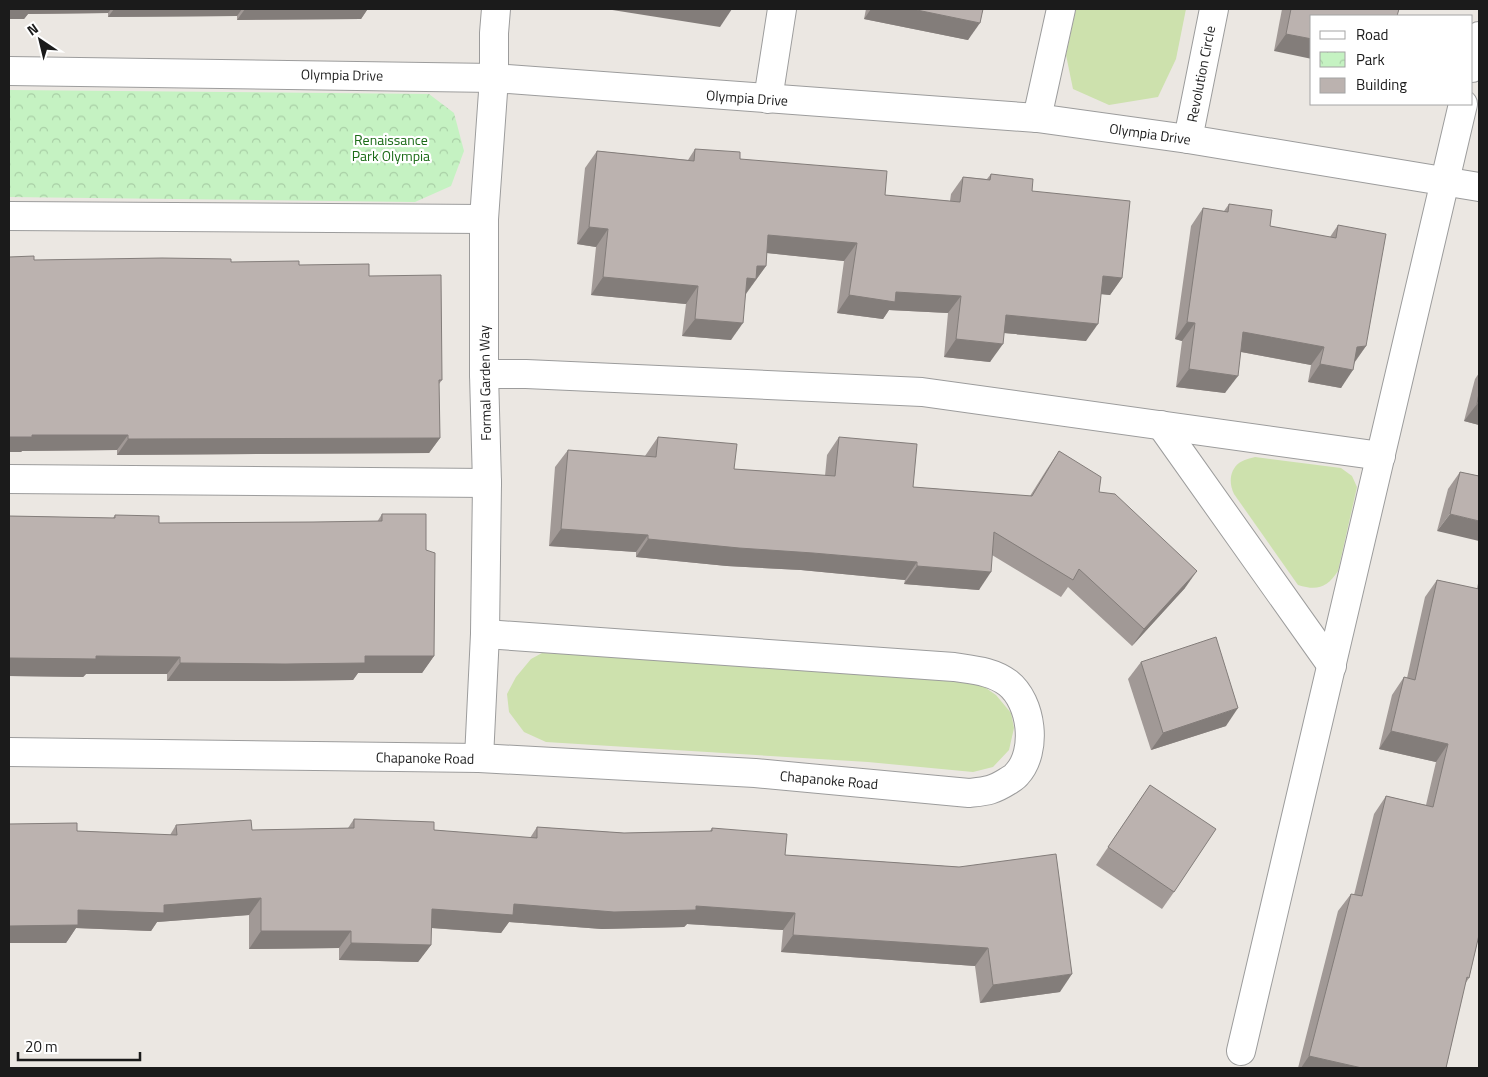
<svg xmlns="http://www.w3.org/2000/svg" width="1488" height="1077" font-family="'Titillium Web',sans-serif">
<defs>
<pattern id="park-crowns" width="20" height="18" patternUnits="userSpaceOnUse" patternTransform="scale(1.25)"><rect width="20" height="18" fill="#c5f2c2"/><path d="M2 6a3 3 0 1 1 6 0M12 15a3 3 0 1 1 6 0" fill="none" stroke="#a9cfa6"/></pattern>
</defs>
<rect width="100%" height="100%" fill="#ebe7e2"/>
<g fill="#cde1ad">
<path d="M1076,9H1186L1176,59L1158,97L1109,105L1073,89L1066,55Z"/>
<path d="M1255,457L1341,468L1352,476L1357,487L1338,571C1327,588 1317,591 1298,585L1234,494C1229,484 1229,471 1239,463C1243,460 1251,458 1255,457Z"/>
<path d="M542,653C689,658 834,670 980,684L996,695L1011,713L1014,728L1009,750L993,767L973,772L868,762L546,742L524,732L509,712L507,694L516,677L531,659Z"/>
</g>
<path fill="url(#park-crowns)" d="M9,90L429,94L454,113L464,151L451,186L415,202L9,197Z"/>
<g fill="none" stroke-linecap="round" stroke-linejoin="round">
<defs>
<g id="minor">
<path d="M1472,68L1479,36"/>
<path d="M9,71L494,78L1037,118L1188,139L1479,187"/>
<path d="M768,99L782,9"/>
<path d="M1037,118L1061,9"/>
<path d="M1188,139L1214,9"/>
<path d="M9,216L484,219"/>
<path d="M484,374H526L922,392L1381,456"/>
<path d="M1161,425L1332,666"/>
<path d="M9,479L487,483"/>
<path d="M9,752L479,758L755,773L969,793C987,791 992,791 1008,781C1011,779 1015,777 1017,774C1038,751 1032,702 1008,683C992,671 973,670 954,667L485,634"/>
<path d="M479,758L485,634L487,483L484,374V219L494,78V33L496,9"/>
<path d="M1241,1051L1463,104"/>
</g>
</defs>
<use href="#minor" stroke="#9c9c9c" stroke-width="30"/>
<use href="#minor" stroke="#fff" stroke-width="28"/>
</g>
<g fill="#a19996">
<path d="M9,9H426H425L367,10L361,19L237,20V16L108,17V13L28,14L24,19Z"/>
<path d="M866,9H983L968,40L864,19Z"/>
<path d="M1282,9H1399L1274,51Z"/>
<path d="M695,149L740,159L885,195L950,201L951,194L963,177L987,179L991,174L1032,191L1122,278L1110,295L1101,294L1086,341L1004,333L990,362L944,357L948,313L889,310L883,319L837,313L844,261L767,253L766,266L746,294L731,340L682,336L686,304L591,295L596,247L577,244L585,168L597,151L688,160Z"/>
<path d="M1229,204L1270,226L1330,237L1338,225L1366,346L1355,362L1341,388L1308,382L1311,365L1241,352L1225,393L1176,387L1182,341L1175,339L1191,226L1203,208L1224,211Z"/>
<path d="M9,257L34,260L231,262L299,265L369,276L442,380L439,384L440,438L429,453L117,455V450L22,451L21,452H9Z"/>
<path d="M1479,373V425L1464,421L1475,379Z"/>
<path d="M658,437L734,469L825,476L827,455L839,437L913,487L1030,496L1047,469L1059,451L1099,492L1185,588L1132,646L1068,587L1061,597L992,555L979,590L904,584L905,580L801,570L727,566L636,557V552L549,546L555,467L568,450L645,456Z"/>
<path d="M1460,472L1479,476L1437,531L1448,489Z"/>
<path d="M382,514L426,550L434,656L422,673H358L353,680L273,681H167V674H86L83,677L9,676V516L113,518L115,515L159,523L377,522Z"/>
<path d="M1479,578V935L1469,978L1465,984L1446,1068H1298L1338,911L1351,894L1354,895L1374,814L1386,796L1426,805L1436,762L1379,749L1392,695L1404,677L1407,678L1425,597L1437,580L1477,589Z"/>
<path d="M1141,662L1226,726L1151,750L1128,679Z"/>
<path d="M1150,785L1174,892L1162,909L1096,865Z"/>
<path d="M354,819L434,830L530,838L537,827L624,833L710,831L712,828L785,855L959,867L1060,992L980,1003L975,966L781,952L783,930L687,924L684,927L602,929L509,922L501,933L431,928V945L418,962L339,960V948L249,949V915L157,922L151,931L76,928L66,943L77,831L170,835L176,825L252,830L348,828Z"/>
</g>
<g fill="#837d7a">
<path d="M9,9H111L108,13L28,14L24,19H9Z"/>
<path d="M114,9H242L237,16L108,17Z"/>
<path d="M245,9H426H425L367,10L361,19L237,20Z"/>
<path d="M606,9H732L720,27Z"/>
<path d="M871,9H912L980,23L968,40L864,19Z"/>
<path d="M1286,34L1312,39V59L1274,51Z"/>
<path d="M589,227L608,229L596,247L577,244Z"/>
<path d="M768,235L857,243L844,261L756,252Z"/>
<path d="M757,266H766L744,296L747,278Z"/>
<path d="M1103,276L1122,278L1110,295L1090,293Z"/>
<path d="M603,277L698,286L686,304L591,295Z"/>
<path d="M896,292L961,296L948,313L889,310L883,319L837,313L849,295Z"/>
<path d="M1006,315L1098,324L1086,341L994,332Z"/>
<path d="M695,319L743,323L731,340L682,336Z"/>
<path d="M1187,322L1195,323L1182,341L1175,339Z"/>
<path d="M1243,332L1324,347L1311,365L1231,350Z"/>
<path d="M956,339L1003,344L990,362L944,357Z"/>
<path d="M1366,346L1353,364L1357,347Z"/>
<path d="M1320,364L1353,370L1341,388L1308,382Z"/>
<path d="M1189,369L1238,376L1225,393L1176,387Z"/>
<path d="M1477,404H1479V425L1464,421Z"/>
<path d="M32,435H128L117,450L22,451L21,452H9V437Z"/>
<path d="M440,438L429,453L117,455L128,439Z"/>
<path d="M1450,514L1479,521V541L1437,531Z"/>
<path d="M561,529L648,535L636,552L549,546Z"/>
<path d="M648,539L813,553L917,562L905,580L801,570L727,566L636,557Z"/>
<path d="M917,566L991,572L979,590L904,584Z"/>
<path d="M1197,571L1185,588L1132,646L1144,629Z"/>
<path d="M96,656L180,657L167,674H86L83,677L9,676V658Z"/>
<path d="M365,656H434L422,673H358L353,680L273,681H167L180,663Z"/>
<path d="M1238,708L1226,726L1151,750L1163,733Z"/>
<path d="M1391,731L1448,744L1436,762L1379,749Z"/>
<path d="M261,898L249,915L157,922L151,931L76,928L66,943H9V926L78,910L164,905Z"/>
<path d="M514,904L696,906L795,913L783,930L687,924L684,927L602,929L509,922L501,933L419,927L432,909Z"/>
<path d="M261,931H351L339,948L249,949Z"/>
<path d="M793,935L988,948L975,966L781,952Z"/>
<path d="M351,943L431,945L418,962L339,960Z"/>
<path d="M1072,974L1060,992L980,1003L993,985Z"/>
<path d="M1309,1056L1362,1068H1301Z"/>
</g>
<g fill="#bbb2af" stroke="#837d7a">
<path d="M912,9H983L980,23Z"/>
<path d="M1291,9H1399L1397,16H1312V39L1286,34Z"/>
<path d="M695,149L740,152V159L887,171L885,195L960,202L963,177L990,180L991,174L1033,179L1032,191L1130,201L1122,278L1103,276L1098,324L1006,315L1003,344L956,339L961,296L896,292L895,302L849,295L857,243L768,235L766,266H757L756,279L747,278L743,323L695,319L698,286L603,277L608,229L589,227L597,151L694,161Z"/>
<path d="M1229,204L1272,210L1270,226L1336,238L1338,225L1386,234L1366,346L1357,347L1353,370L1320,364L1324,347L1243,332L1238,376L1189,369L1195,323L1187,322L1203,208L1228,212Z"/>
<path d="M34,256V260L162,258L231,259V262L299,261V265L369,264V276L441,275L442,380H439L440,438L128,439V435H32V437H9V257Z"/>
<path d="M1479,393V404H1477Z"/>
<path d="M658,437L737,444L734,469L835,476L839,437L917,444L913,487L1032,496L1059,451L1101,477L1099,492L1115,494L1197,571L1144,629L1079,569L1073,580L994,532L991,572L917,566V562L813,553L739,548L648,539V535L561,529L568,450L656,457Z"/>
<path d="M1460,472L1479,476V521L1450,514Z"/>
<path d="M382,514H426V550L435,553L434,656H365V663L285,664L180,663V657L96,656V659L9,658V516L115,518V515L159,516V523L313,522L382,521Z"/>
<path d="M1437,580L1479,589V935L1469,978L1467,977L1446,1068H1362L1309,1056L1351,894L1362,896L1386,796L1433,807L1448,744L1391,731L1404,677L1415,680Z"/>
<path d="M1216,637L1238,708L1163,733L1141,662Z"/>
<path d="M1150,785L1216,829L1174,892L1108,847Z"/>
<path d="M354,819L434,822V830L537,838V827L624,833L712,831V828L787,834L785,855L959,867L1056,854L1072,974L993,985L988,948L793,935L795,913L696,906V910L614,912L514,904L513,915L432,909L431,945L351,943V931H261V898L164,905V913L78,910V925L9,926V824L77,823V831L177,835L176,825L251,820L252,830L354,828Z"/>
</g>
<g text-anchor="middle" stroke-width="4.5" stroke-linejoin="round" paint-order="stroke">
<g font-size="14" fill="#1b1b1b" stroke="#fff">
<text transform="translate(1201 74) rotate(-79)" y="5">Revolution Circle</text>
<text transform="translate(342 75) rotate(1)" y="5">Olympia Drive</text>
<text transform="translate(747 98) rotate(4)" y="5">Olympia Drive</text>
<text transform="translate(1150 134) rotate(8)" y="5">Olympia Drive</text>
<text transform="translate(485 383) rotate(-91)" y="5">Formal Garden Way</text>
<text transform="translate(425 758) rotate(1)" y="5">Chapanoke Road</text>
<text transform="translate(829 780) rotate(5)" y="5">Chapanoke Road</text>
</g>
<g font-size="14" fill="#1b6b17" stroke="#fff">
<text x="391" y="145">Renaissance<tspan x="391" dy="16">Park Olympia</tspan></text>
</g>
</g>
<rect width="1488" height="1077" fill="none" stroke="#1b1b1b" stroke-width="20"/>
<rect x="1310" y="15" width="162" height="90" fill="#ffffff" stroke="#a4a4a4"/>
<rect x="1320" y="31" width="25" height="8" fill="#ffffff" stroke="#a4a4a4"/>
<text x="1356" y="40" font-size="15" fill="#1b1b1b">Road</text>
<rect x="1320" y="52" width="25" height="15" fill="url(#park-crowns)" stroke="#a4a4a4"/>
<text x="1356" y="65" font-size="15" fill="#1b1b1b">Park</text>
<rect x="1320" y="78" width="25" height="15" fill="#bbb2af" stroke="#a4a4a4"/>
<text x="1356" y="90" font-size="15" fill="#1b1b1b">Building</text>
<g transform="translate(40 40) rotate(325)" stroke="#ffffff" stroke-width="4" paint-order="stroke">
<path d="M0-4L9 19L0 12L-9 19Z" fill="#1b1b1b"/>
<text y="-8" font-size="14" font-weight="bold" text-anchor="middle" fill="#1b1b1b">N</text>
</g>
<path d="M18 1052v8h122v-8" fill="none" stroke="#1b1b1b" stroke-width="2.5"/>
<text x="25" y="1052" font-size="15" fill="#1b1b1b" stroke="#ffffff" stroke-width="4" paint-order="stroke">20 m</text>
</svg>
